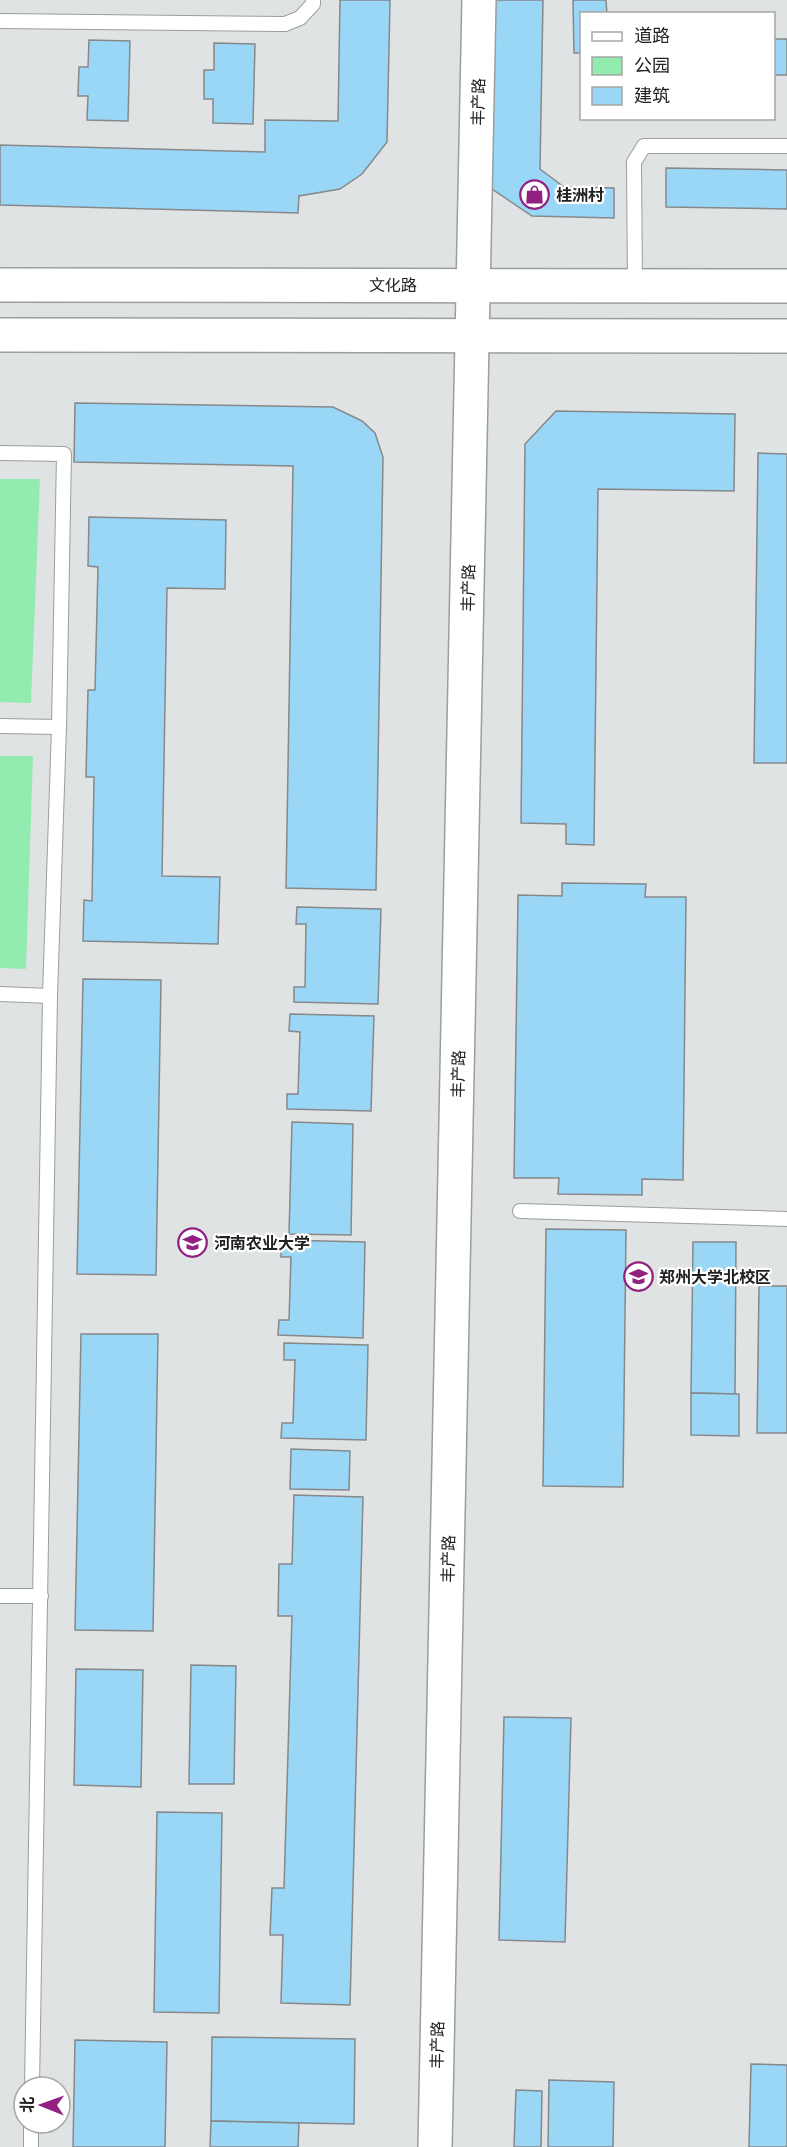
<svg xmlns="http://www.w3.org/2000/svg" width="787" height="2147" font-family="'Varela Round','Noto Sans SC',sans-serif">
<rect width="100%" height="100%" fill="#e0e3e4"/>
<g fill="#92ecaf">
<path d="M0,479H40L31,703L0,702Z"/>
<path d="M0,756H33L26,969L0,968Z"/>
</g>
<g fill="#9ad7f7" stroke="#86888a" stroke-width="1.5">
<path d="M340,0H390L387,142L362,174L340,189L299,196L298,213L0,205V145L265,152V120L338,121Z"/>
<path d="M493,0H543L540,169L564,187L614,188V218L532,216L489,187Z"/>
<path d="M573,0H606L607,14H582V53H574Z"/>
<rect x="774" y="39" width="13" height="36"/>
<path d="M89,40L130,41L128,121L87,120L88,96H78L79,67H88Z"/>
<path d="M214,43L255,44L253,124L213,123V99H204V70H214Z"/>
<path d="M666,168L787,170V209L666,207Z"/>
<path d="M75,403L333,407L362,421L375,433L383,457L376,890L286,888L293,466L74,462Z"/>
<path d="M556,411L735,414L734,491L598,489L594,845L566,844V824L521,823L525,444Z"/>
<path d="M758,453L787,454V763H754Z"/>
<path d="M89,517L226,520L225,589L167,588L162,876L220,877L218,944L83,941L84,900L92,901L94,777H86L88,690H95L98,567L88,566Z"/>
<path d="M562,883L646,884L645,897H686L683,1180L642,1179V1195L558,1194L559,1178H514L518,895L562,896Z"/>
<path d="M297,907L381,909L378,1004L294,1002V987H305L306,924H296Z"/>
<path d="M83,979L161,980L156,1275L77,1274Z"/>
<path d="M290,1014L374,1016L371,1111L287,1109V1094H298L300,1032L289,1031Z"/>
<path d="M292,1122L353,1124L351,1235L289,1234Z"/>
<path d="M546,1229L626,1230L623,1487L543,1486Z"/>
<path d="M281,1240L365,1242L363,1338L278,1335L279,1320H289L291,1257H281Z"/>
<path d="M693,1242H736L735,1394L691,1393Z"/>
<path d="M759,1286H787V1433H757Z"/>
<path d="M81,1334H158L153,1631L75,1630Z"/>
<path d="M284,1343L368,1345L366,1440L281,1438L282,1423H293L295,1360H284Z"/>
<path d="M691,1393L739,1394V1436L691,1435Z"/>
<path d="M291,1449L350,1451L349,1490L290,1489Z"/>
<path d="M294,1495L363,1497L350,2005L281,2003L283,1935H270L272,1888H284L292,1616H278L279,1564H292Z"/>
<path d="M191,1665L236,1666L234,1784H189Z"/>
<path d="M76,1669L143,1670L141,1787L74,1785Z"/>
<path d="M504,1717L571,1718L565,1942L499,1940Z"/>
<path d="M157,1812L222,1813L219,2013L154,2012Z"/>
<path d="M212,2037L355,2039L354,2124L211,2121Z"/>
<path d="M75,2040L167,2042L165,2147H73Z"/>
<path d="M751,2064L787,2065V2147H749Z"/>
<path d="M549,2080L614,2082L613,2147H548Z"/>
<path d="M516,2090L542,2091L541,2147H514Z"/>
<path d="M211,2121L299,2123L298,2147H210Z"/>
</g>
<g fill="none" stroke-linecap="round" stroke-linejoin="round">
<defs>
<g id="lane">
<path d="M0,21L285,24L300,18L313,4V0"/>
<path d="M635,286L634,162L644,146H787"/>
<path d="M0,453L64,454L59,727L50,996L32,2087"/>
<path d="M0,726L59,727"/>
<path d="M0,994L50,996"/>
<path d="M520,1211L787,1219"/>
<path d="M0,1596H41"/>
<path d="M31,2147V2123"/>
</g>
<g id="secondary">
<path d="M0,285L787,286"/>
<path d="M0,335L787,336"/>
<path d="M435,2147L479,0"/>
</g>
</defs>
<use href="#lane" stroke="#9a9e9e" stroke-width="16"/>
<use href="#secondary" stroke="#9a9e9e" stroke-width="36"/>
<use href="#lane" stroke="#fff" stroke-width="14"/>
<use href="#secondary" stroke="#fff" stroke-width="33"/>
</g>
<defs>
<symbol id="shop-ring" viewBox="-11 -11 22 22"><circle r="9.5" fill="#fff" stroke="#922080" stroke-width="1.5"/><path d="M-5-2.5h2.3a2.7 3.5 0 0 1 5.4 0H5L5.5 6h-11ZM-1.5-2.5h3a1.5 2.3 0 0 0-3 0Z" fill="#922080"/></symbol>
<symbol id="university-ring" viewBox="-11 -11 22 22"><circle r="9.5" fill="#fff" stroke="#922080" stroke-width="1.5"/><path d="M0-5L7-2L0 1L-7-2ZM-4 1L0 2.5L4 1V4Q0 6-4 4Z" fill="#922080"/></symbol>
</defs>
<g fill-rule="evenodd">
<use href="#shop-ring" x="518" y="178" width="33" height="33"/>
<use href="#university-ring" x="176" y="1226" width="33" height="33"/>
<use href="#university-ring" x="622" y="1260" width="33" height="33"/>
</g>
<g text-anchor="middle" stroke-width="4.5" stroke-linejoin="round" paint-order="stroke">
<g font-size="16" fill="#202121" stroke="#fff">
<text transform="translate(478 102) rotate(-89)" y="6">丰产路</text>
<text x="393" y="291">文化路</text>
<text transform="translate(468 588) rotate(-89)" y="6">丰产路</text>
<text transform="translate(458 1074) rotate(-89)" y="6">丰产路</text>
<text transform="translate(448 1559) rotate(-89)" y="6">丰产路</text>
<text transform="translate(437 2045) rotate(-89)" y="6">丰产路</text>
</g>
<g font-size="16" font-weight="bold" fill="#202121" stroke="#fff" text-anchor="start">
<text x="556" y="201">桂洲村</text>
<text x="214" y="1249">河南农业大学</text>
<text x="659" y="1283">郑州大学北校区</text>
</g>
</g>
<rect x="580" y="12" width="195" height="108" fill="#ffffff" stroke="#a6a6a6" stroke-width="1.5"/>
<rect x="592" y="32" width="30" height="9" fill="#ffffff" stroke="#a6a6a6" stroke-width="1.5"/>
<text x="634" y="42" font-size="18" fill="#202121">道路</text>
<rect x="592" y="57" width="30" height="18" fill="#92ecaf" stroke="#a6a6a6" stroke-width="1.5"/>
<text x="634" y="72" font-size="18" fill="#202121">公园</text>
<rect x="592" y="87" width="30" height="18" fill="#9ad7f7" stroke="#a6a6a6" stroke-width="1.5"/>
<text x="634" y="102" font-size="18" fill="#202121">建筑</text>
<g transform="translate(42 2105) rotate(271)"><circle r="28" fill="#ffffff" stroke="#a6a6a6" stroke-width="1.5"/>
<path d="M0-4.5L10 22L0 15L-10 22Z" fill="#922080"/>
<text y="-9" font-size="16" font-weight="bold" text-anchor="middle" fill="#202121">北</text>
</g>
</svg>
